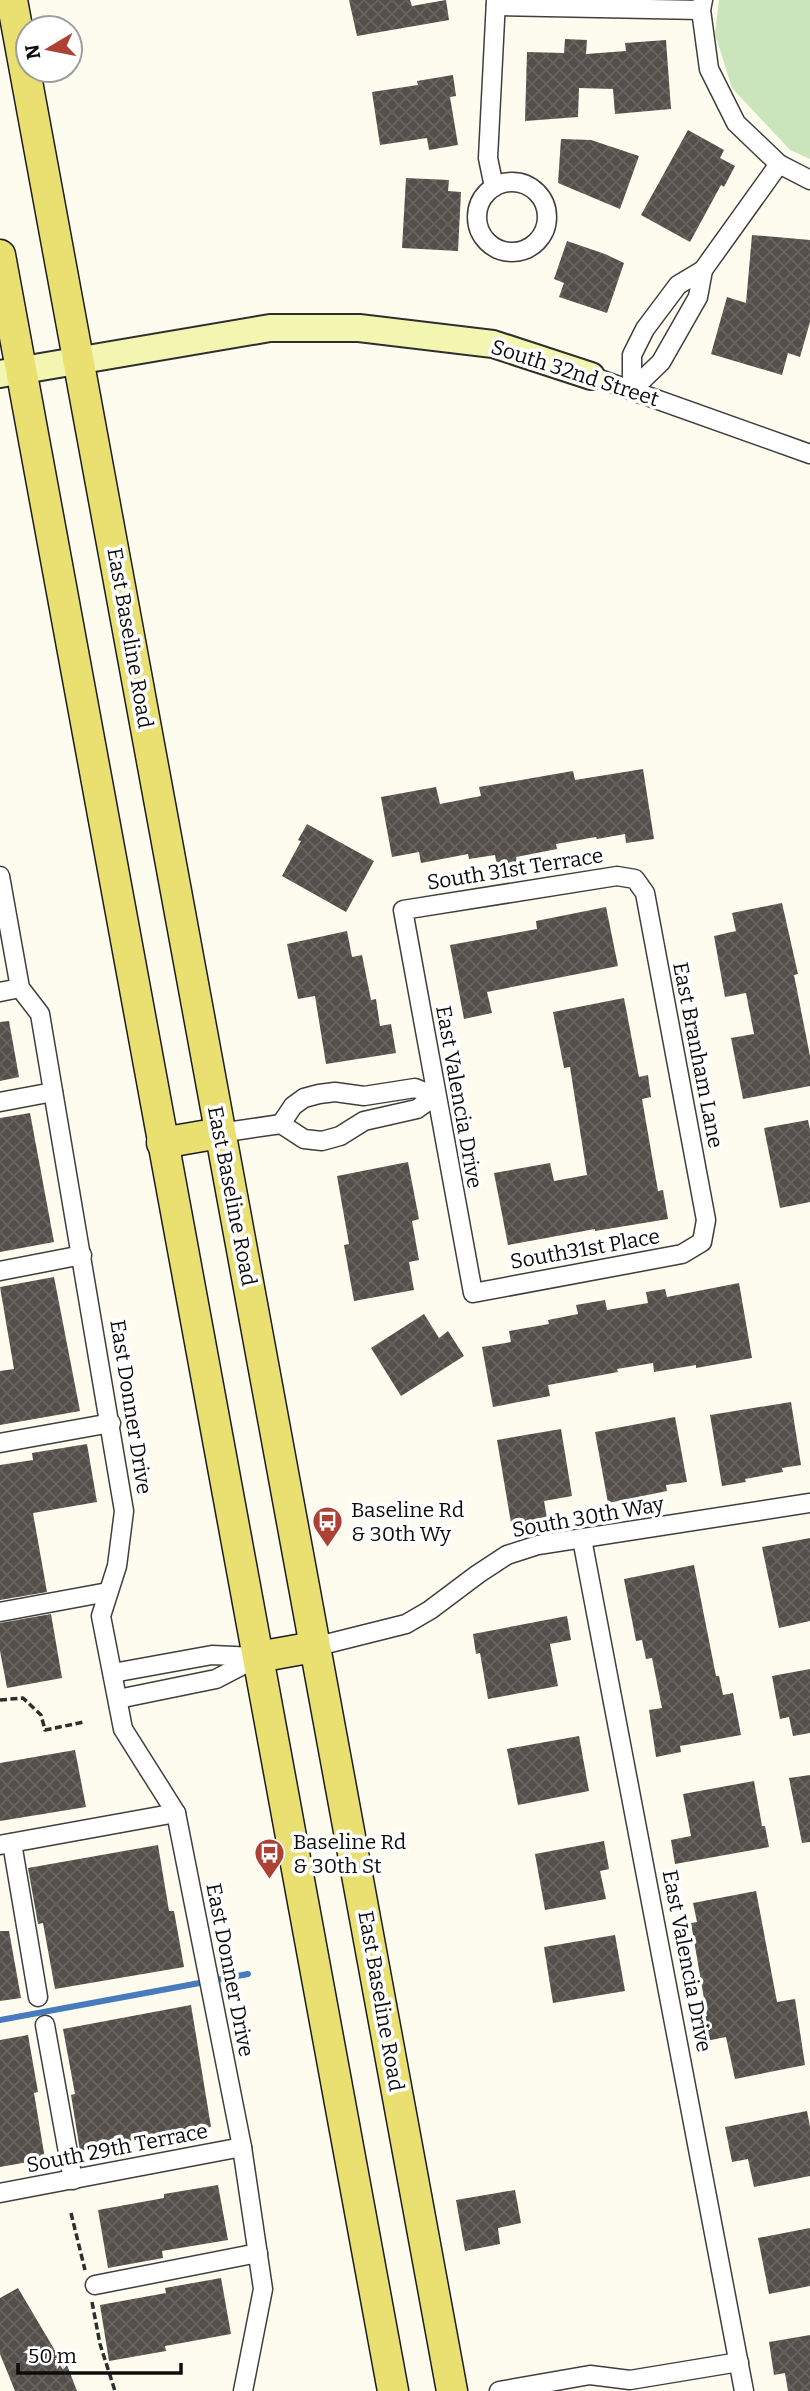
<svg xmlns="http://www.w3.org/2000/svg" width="810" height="2391" font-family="Bitter,serif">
<defs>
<pattern id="building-cross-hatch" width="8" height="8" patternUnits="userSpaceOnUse" patternTransform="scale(1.75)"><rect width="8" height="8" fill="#544f4a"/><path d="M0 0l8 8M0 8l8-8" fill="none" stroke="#686460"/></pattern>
</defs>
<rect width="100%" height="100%" fill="#fdfcee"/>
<path fill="#cae4bb" d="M719,0H810V159L790,150L732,88L715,34Z"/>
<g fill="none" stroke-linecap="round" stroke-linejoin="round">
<path stroke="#477bbe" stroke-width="6" d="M0,2020L248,1974"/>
</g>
<g fill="url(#building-cross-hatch)">
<path d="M349,0H410L412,6L446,0L449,20L357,36Z"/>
<path d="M565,39L587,40L586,54L626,51L625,43L666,40L671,109L615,114L613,89L579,88L578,117L525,121L527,52L564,53Z"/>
<path d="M453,75L456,96L450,97L458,145L429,150L427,138L380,145L372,92L418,85L417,81Z"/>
<path d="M688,130L724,150L720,158L735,166L724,187L721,185L690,242L641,215Z"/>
<path d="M561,139L591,140L639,156L620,209L558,183Z"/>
<path d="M406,178L449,180L448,191L461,192L458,251L402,248Z"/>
<path d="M752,235L810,240V322L800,357L788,353L782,375L711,354L727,297L746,303Z"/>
<path d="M567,241L605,254L624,263L607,313L559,297L564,283L554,279Z"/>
<path d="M643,769L654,839L626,843L625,834L597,839L596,837L556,844L557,849L516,857L517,862L497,866L495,855L469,859L468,854L421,863L419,852L392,857L381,797L436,787L440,804L481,796L479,787L503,783L573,771L575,780Z"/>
<path d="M307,824L374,861L346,912L282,876L301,841L298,840Z"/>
<path d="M782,903L798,974L794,975L810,1056V1086L743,1099L731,1038L754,1034L746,993L725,997L714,936L736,931L732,913Z"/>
<path d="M606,907L618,966L487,992L492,1013L464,1019L450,945L537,929L536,921Z"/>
<path d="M347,931L352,957L362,955L371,1000L376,999L380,1026L391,1024L396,1053L326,1064L315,996L298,999L287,944Z"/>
<path d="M624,998L639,1077L648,1075L651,1097L642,1099L658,1191L663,1190L668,1219L595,1231V1229L508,1245L494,1173L550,1163L554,1181L587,1175L570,1067L564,1068L553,1012Z"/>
<path d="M9,1021L19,1077L0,1081V1022Z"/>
<path d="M30,1113L54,1242L0,1252V1118Z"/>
<path d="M808,1120L810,1130V1202L780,1208L764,1128Z"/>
<path d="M408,1162L419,1219L412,1221L419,1260L409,1262L414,1290L354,1301L344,1245L349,1244L337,1176Z"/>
<path d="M54,1277L80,1411L0,1425V1371L14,1369L0,1287Z"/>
<path d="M739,1283L752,1358L696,1368V1365L654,1372L653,1363L617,1369L618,1372L548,1385L550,1396L493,1407L482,1347L511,1342L509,1331L549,1324L548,1320L578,1314L576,1305L605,1300L607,1310L648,1303L646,1292L665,1289L667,1297Z"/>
<path d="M424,1314L439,1338L448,1331L464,1356L401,1396L371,1348Z"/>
<path d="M791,1402L801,1465L782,1468L783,1472L745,1479L746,1482L722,1486L710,1415Z"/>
<path d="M675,1417L687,1482L666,1485L667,1491L608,1503L595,1432Z"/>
<path d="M561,1429L572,1496L544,1501L547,1518L511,1523L497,1440Z"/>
<path d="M87,1444L97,1502L33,1513L47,1592L0,1600V1465L33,1460L32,1453Z"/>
<path d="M810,1538V1621L779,1628L762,1547Z"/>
<path d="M694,1565L716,1676H719L723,1695L733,1693L741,1735L680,1746L681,1752L656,1757L649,1710L662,1708L652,1658L646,1659L642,1640L636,1641L624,1579Z"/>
<path d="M51,1614L62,1678L7,1688L0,1651V1623Z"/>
<path d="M567,1616L571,1640L550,1644L558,1686L488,1699L480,1653L476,1654L473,1634Z"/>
<path d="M810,1669V1733L793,1736L789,1717L780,1719L772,1676Z"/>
<path d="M579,1736L589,1791L518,1805L507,1749Z"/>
<path d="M75,1750L86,1807L0,1821V1763Z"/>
<path d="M810,1775V1842L802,1843L789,1778Z"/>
<path d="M754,1781L762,1826H765L769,1847L675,1864L671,1840L691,1836L683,1794Z"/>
<path d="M604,1841L609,1869L600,1871L606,1899L545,1910L535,1854Z"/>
<path d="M158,1845L169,1911H174L184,1967L55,1989L43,1923L38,1924L28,1868Z"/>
<path d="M756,1891L777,2002L795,1999L805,2065L735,2079L726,2037L706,2041L701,2017L707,2016L691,1923L697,1922L693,1903Z"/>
<path d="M0,1931H9L21,1998L0,2001Z"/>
<path d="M615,1935L625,1991L553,2003L544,1947Z"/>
<path d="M191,2005L211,2127L80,2151L71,2095L75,2094L63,2029Z"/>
<path d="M28,2035L38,2092L34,2093L45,2159L0,2167V2040Z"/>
<path d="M807,2111L810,2127V2176L754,2187L748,2159L732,2162L725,2127Z"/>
<path d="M218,2185L228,2240L162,2251L163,2258L108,2268L98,2210L164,2198V2194Z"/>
<path d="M515,2190L521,2223L498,2228L500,2244L465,2251L456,2200Z"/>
<path d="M810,2228V2286L769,2294L758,2238Z"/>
<path d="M221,2278L231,2334L165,2346L166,2351L109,2361L100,2305L166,2293L165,2288Z"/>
<path d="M18,2288L57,2354L62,2352L77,2391H15L0,2354V2298Z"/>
<path d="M810,2335V2391H788L785,2373L774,2375L769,2342Z"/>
</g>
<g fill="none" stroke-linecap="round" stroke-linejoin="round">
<defs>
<g id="street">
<path d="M703,0L701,10L709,69L736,123L779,164L810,180"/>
<path d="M496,6L701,10"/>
<circle cx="512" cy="217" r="35"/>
<path d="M494,187L488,158L496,0"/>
<path d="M591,376L810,454"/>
<path d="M632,390V355L645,329L678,285L703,270L779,164"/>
<path d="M632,390L661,362L698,297L703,270"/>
<path d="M0,876L20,988L40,1014L124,1511L117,1566L101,1616L123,1729L176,1813L242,2147L263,2289L243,2391"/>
<path d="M617,876L635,879L645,893L706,1220L702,1242L682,1254L473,1293L403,910Z"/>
<path d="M0,992L20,988"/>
<path d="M0,1102L53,1092"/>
<path d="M281,1124L293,1106L304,1098L319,1094L335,1092L364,1096L415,1088L435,1096"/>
<path d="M220,1133L281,1124L304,1139L322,1141L340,1136L364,1121L417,1109L435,1096"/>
<path d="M0,1271L82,1255"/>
<path d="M0,1443L111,1423"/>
<path d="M582,1539L744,2391"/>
<path d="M0,1612L108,1592"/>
<path d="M314,1647L406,1624L430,1610L478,1574L507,1555L538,1545L810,1503"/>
<path d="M113,1673L212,1655L258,1657"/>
<path d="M118,1699L216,1679L258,1657"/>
<path d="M12,1843L38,1997"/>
<path d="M0,1845L176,1813"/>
<path d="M45,2025L73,2180"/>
<path d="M0,2193L242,2147"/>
<path d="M95,2285L258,2253"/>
<path d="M499,2391L590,2375L630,2380L739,2362"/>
</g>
<path id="secondary" d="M0,374L270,328H359L493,344L591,376"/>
<g id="primary">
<path d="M12,0L452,2391"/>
<path d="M0,255L393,2391"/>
<path d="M162,1143L220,1133"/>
<path d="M258,1657L314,1647"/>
</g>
</defs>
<use href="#street" stroke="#3f3f3f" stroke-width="21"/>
<use href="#secondary" stroke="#2e2e2e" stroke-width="30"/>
<use href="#primary" stroke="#1d1d1d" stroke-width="33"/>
<g stroke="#2e2e2e" stroke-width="3.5" stroke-dasharray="7 3.5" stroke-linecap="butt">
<path d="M0,1700L23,1698L41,1715L45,1730L84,1722"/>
<path d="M71,2213L85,2270"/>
<path d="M92,2302L100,2344L115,2391"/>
</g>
<use href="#street" stroke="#fff" stroke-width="18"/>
<use href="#secondary" stroke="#f3f6b0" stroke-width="26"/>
<use href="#primary" stroke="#e9e071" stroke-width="30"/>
</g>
<defs>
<symbol id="bus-pin" viewBox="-11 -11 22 30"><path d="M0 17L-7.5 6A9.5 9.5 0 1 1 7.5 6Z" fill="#ad4134" stroke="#fff"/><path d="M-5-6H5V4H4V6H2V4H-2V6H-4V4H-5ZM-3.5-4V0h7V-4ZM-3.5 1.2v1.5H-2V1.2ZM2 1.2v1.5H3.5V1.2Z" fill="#fff"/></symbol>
</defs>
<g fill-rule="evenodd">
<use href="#bus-pin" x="310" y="1504" width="35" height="47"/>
<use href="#bus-pin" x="252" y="1836" width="35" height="47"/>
</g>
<g text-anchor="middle" stroke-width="7" stroke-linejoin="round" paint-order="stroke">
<g font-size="21" fill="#0c0c0c" stroke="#fff">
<text transform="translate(575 373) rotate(18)" y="7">South 32nd Street</text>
<text transform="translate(130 638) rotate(80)" y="7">East Baseline Road</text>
<text transform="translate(515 869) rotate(-9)" y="7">South 31st Terrace</text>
<text transform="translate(698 1055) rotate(79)" y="7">East Branham Lane</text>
<text transform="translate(459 1097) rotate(80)" y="7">East Valencia Drive</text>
<text transform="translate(232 1196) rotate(79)" y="7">East Baseline Road</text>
<text transform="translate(585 1249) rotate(-10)" y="7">South31st Place</text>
<text transform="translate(131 1407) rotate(81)" y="7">East Donner Drive</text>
<text transform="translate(588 1517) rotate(-10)" y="7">South 30th Way</text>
<text transform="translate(687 1961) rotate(79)" y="7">East Valencia Drive</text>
<text transform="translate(230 1970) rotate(79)" y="7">East Donner Drive</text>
<text transform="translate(381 2001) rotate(80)" y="7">East Baseline Road</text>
<text transform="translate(117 2148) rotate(-11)" y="7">South 29th Terrace</text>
</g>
<g font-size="21" fill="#0c0c0c" stroke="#fff" text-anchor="start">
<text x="351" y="1517">Baseline Rd<tspan x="351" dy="24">&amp; 30th Wy</tspan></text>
<text x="293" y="1849">Baseline Rd<tspan x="293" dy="24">&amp; 30th St</tspan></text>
</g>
</g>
<g transform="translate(49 49) rotate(260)"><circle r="33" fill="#ffffff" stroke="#9e9e9e" stroke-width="2"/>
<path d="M0-5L12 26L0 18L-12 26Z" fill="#ad4134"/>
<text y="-10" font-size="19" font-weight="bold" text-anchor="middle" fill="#0c0c0c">N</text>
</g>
<path d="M18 2363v10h163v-10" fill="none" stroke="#0c0c0c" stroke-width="3.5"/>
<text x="28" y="2363" font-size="21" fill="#0c0c0c" stroke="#ffffff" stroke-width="5" paint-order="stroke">50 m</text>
</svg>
